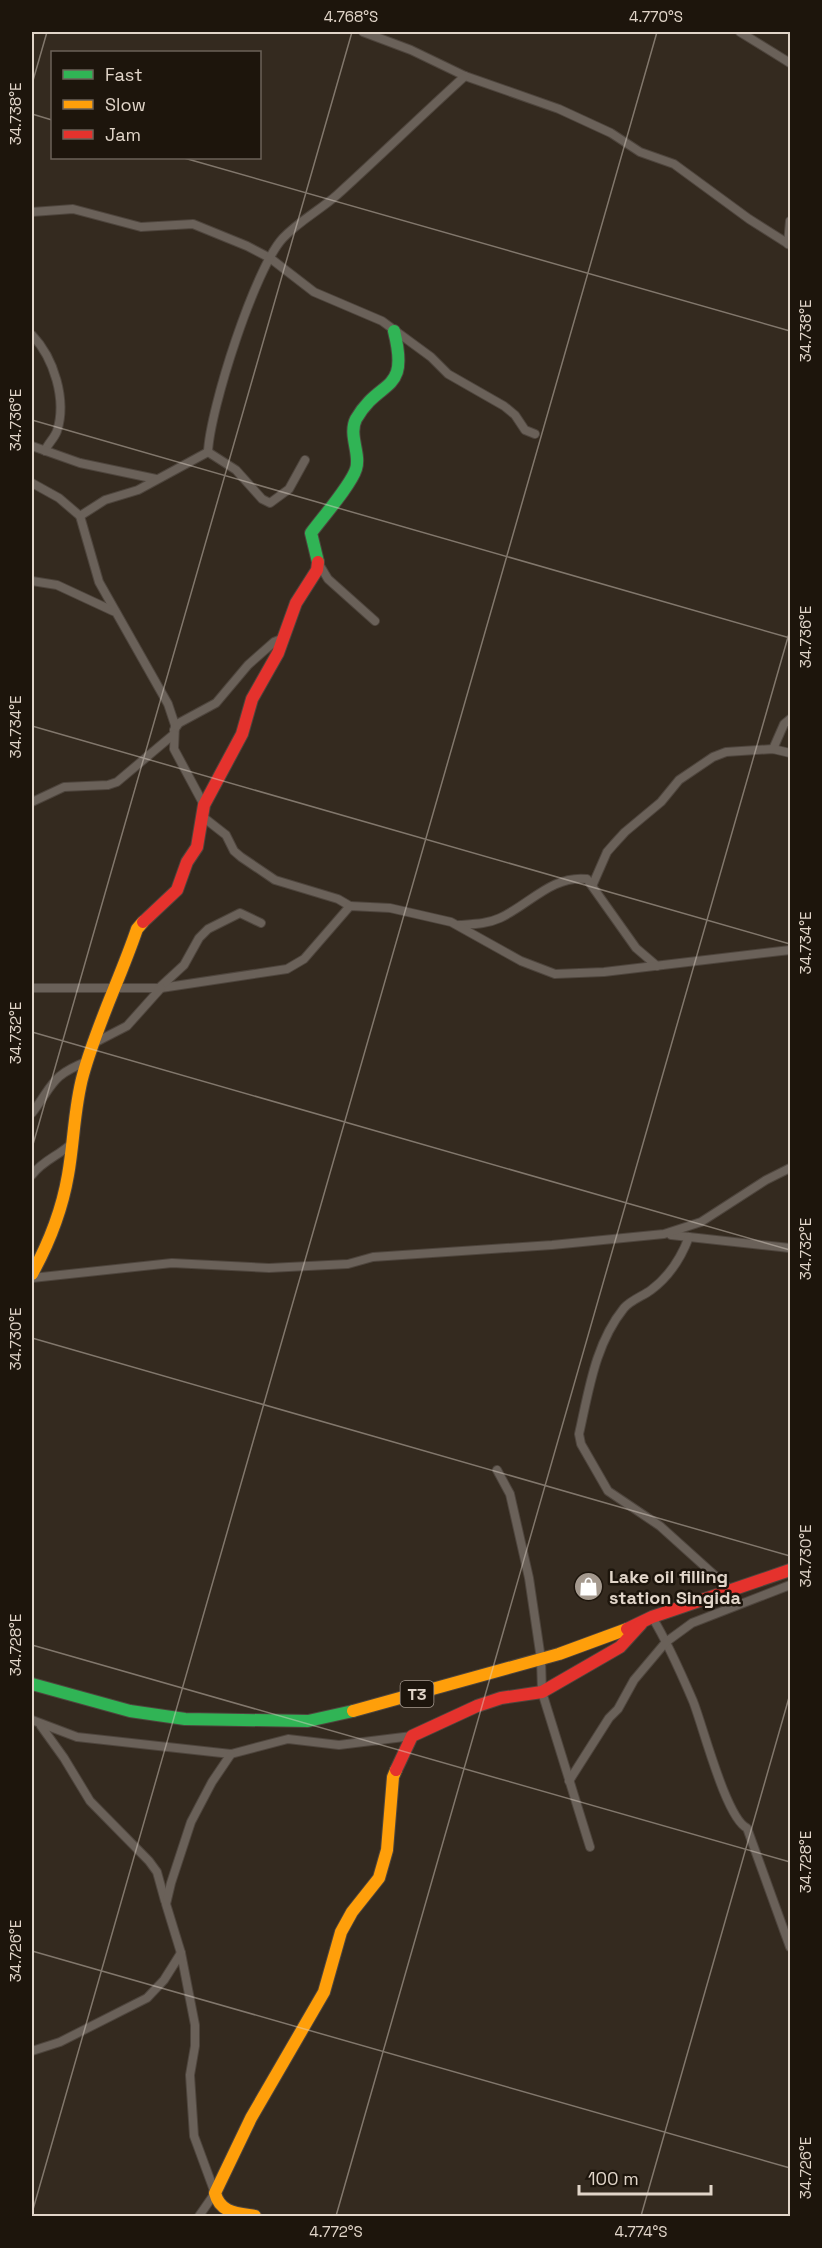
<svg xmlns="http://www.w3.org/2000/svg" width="822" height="2248" font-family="'Space Grotesk',sans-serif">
<rect width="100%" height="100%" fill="#342a1f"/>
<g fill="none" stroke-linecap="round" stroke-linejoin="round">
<defs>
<g id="street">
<path d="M363,32L411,50L465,76L559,109L611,133L640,152L674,164L749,219L790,245"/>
<path d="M740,32L790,63"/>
<path d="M32,212L73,209L141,227L193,224L247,246L270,258L314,292L382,321L431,357L448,374L504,406L515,415L525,430L535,434"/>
<path d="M788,244L790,221"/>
<path d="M32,335C54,358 67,400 57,431C54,439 48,443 45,451"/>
<path d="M32,446L80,463L156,479"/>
<path d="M208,452C210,409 255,268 283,238C299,221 320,210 337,195C380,156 422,115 465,76"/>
<path d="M208,452L236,470L262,499L270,503L289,489L305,460"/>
<path d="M32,483L59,498L80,516L99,582L168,704L175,725L174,749L204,805"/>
<path d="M80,516L105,500L138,490L208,452"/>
<path d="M319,564L328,579L375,621"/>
<path d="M32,581L57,585L113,611"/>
<path d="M174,730L179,723L216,703L248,665L274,642L284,638"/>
<path d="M773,749L784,724L790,719"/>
<path d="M32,802L64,787L108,785L117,782L174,734"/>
<path d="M203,817L226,835L234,851L241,857L275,880L338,899L350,906"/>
<path d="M593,884L607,852L614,844L625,832L661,802L679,780L713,757L726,752L773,749L790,753"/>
<path d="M459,925C474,924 487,924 500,918C530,904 552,875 587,879L636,948L657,966"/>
<path d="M32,988H161L287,969L304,959L350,906L390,908L451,922L521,961L555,974L604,972L790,950"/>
<path d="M159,988L184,965L199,938L208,929L240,913L261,923"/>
<path d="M94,1043L127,1026L161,988"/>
<path d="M32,1113C54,1084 50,1076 88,1061"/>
<path d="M32,1175C43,1160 59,1156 72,1143"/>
<path d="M671,1235L790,1248"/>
<path d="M689,1237C681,1258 670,1276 651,1290C643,1296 631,1300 624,1308C595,1344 589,1390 579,1434L581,1444L608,1491L660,1526L732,1591"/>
<path d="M32,1278L172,1263L269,1268L348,1264L373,1257L552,1245L664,1234L701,1222L766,1180L790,1168"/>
<path d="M497,1470L510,1494L529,1578L541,1659L542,1692L590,1847"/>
<path d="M652,1617C668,1643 681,1673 693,1701C703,1726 726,1818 747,1828L790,1947"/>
<path d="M32,1720L77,1737L231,1754L288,1739L339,1745L412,1736"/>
<path d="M41,1726L64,1758L90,1801L149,1861L157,1872L165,1901"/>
<path d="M569,1781L609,1718L618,1709L634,1680L666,1642L692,1623L790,1585"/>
<path d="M32,2051L60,2042L147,1998L164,1980L181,1953"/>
<path d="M199,2216L215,2193L194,2136L190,2075L195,2046V2025L181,1953L166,1904L171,1883L191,1822L212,1782L231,1754"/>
</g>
<g id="fast">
<path d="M318,562L311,533C322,518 351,485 356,469C361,454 348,435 356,419C380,377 410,395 394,331"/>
<path d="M32,1684L130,1711L185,1719L308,1721L353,1711"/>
</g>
<g id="slow">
<path d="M32,1274C49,1243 62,1210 68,1175C74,1142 74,1107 83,1075C97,1024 120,979 137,929L143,922"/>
<path d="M353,1711L559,1654L627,1629"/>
<path d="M255,2216C237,2213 220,2213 215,2193L251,2118L324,1992L341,1932L352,1912L379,1878L387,1850L393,1777L396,1770"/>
</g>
<g id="jam">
<path d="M143,922L177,890L187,862L197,847L204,805L242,734L252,699L278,653L296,603L317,570L318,562"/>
<path d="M627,1629L652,1617L790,1570"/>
<path d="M396,1770L412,1736L477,1706L501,1698L542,1692L620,1647L641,1624"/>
</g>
</defs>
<use href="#street" stroke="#4e453d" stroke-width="10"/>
<use href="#fast" stroke="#4e453d" stroke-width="14"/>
<use href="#slow" stroke="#4e453d" stroke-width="14"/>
<use href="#jam" stroke="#4e453d" stroke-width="14"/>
<use href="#street" stroke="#6a6159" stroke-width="8"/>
<use href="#fast" stroke="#30b455" stroke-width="12"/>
<use href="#slow" stroke="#ff9f0a" stroke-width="12"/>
<use href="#jam" stroke="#e5322d" stroke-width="12"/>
</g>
<path fill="none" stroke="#e1d5c9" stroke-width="1.5" stroke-opacity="0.45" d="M32,84L47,32M32,114L52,120M184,158L790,331M32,420L790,638M32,726L790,944M32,1032L790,1250M32,1148L352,32M32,1338L790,1556M32,1645L790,1862M32,1951L790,2168M32,2213L657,32M336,2216L790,630M641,2216L790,1694"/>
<defs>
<symbol id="shop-disc" viewBox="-11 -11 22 22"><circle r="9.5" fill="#a4998e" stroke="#1d150c"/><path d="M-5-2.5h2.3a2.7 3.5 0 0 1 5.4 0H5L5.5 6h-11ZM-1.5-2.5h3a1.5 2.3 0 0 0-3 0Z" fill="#fff"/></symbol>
</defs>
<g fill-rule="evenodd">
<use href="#shop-disc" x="572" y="1570" width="33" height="33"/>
</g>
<g text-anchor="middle" stroke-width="5" stroke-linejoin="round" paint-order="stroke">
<rect fill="#1d150c" stroke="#a69b90" stroke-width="1.5" x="400.5" y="1681" width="33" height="26" rx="4.5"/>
<g font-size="16" font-weight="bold" fill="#e1d5c9">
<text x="417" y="1700">T3</text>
</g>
<g font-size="18" font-weight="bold" fill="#e1d5c9" stroke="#1d150c" text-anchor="start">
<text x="609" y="1583">Lake oil filling<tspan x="609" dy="21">station Singida</tspan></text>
</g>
</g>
<rect width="822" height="2248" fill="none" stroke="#1d150c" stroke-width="66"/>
<rect x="51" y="51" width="210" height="108" fill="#1d150c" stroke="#6b6258" stroke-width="1.5"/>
<rect x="63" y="70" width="30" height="9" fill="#30b455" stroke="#6b6258" stroke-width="1.5"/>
<text x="105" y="81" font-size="18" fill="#e1d5c9">Fast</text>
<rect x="63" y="100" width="30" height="9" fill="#ff9f0a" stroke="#6b6258" stroke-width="1.5"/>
<text x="105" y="111" font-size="18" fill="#e1d5c9">Slow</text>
<rect x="63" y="130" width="30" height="9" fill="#e5322d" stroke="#6b6258" stroke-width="1.5"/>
<text x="105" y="141" font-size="18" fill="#e1d5c9">Jam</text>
<path d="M579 2185v9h132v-9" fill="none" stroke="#e1d5c9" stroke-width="3"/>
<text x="588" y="2185" font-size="18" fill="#e1d5c9" stroke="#1d150c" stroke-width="4.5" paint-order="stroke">100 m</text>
<rect x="33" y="33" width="756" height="2182" fill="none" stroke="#e1d5c9" stroke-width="2"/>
<g font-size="15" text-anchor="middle" fill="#e1d5c9">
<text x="351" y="22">4.768°S</text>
<text x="656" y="22">4.770°S</text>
<text transform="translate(16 114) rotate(-90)" y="5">34.738°E</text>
<text transform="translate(806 331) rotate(-90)" y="5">34.738°E</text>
<text transform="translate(16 420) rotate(-90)" y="5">34.736°E</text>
<text transform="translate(806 637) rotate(-90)" y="5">34.736°E</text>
<text transform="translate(16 727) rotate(-90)" y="5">34.734°E</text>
<text transform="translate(806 943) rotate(-90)" y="5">34.734°E</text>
<text transform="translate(16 1033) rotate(-90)" y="5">34.732°E</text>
<text transform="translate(806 1249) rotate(-90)" y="5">34.732°E</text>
<text transform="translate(16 1339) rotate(-90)" y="5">34.730°E</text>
<text transform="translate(806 1556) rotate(-90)" y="5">34.730°E</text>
<text transform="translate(16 1645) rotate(-90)" y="5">34.728°E</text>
<text transform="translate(806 1862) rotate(-90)" y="5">34.728°E</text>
<text transform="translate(16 1951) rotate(-90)" y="5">34.726°E</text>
<text transform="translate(806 2168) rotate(-90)" y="5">34.726°E</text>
<text x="336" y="2237">4.772°S</text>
<text x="641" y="2237">4.774°S</text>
</g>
</svg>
